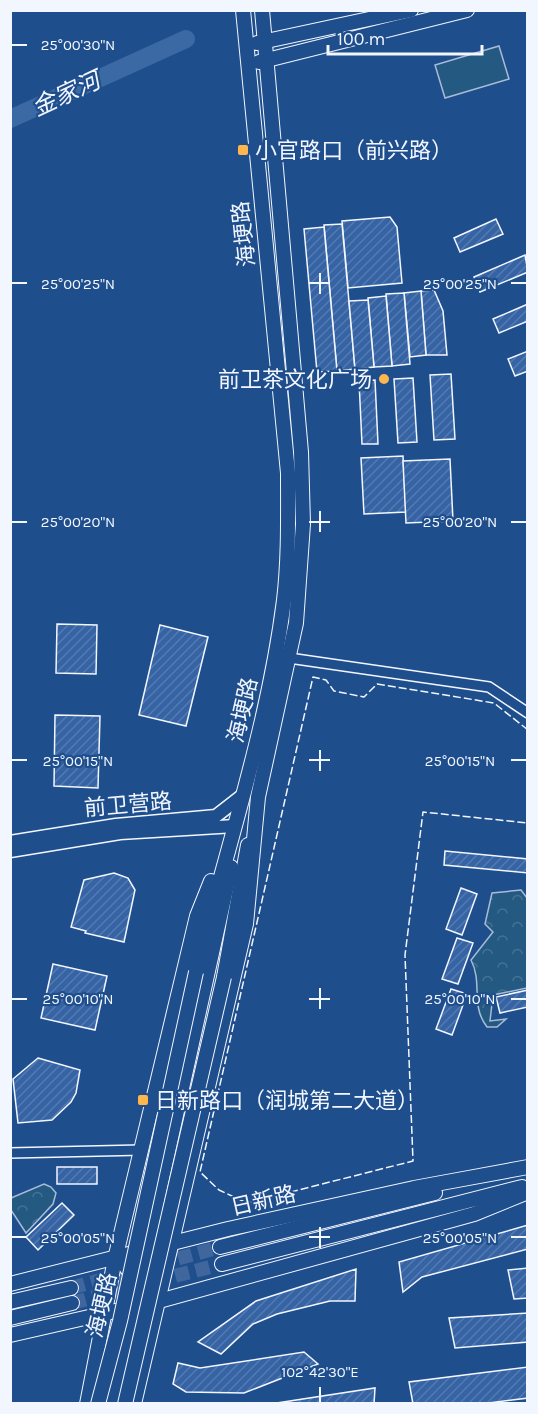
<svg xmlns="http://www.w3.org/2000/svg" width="538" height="1414" font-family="Karla,'Noto Sans SC',sans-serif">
<defs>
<pattern id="forest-crowns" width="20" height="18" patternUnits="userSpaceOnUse" patternTransform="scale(1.5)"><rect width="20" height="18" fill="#245a82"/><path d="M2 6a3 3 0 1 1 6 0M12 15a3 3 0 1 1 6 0" fill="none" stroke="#447295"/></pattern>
<pattern id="building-hatch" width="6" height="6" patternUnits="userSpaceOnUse" patternTransform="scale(1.5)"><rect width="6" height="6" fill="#3563a3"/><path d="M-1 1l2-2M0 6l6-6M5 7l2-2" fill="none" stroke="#537ab1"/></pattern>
</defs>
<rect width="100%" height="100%" fill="#1f4e8c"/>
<path fill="#245a82" stroke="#a8bbd7" stroke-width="1.5" d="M499,46L509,79L445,98L435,65Z"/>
<g fill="url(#forest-crowns)" stroke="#a8bbd7" stroke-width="1.5">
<path d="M521,890L527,898V988L493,995L490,1021L506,1019L497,1027H487C470,1005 483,983 471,960L493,932L485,924L492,893Z"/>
<path d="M44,1184L51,1187L56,1193L53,1204L26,1233L11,1210V1198Z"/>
</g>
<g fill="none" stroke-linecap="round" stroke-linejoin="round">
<path stroke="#3b69a3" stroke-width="18" d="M10,119L186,39"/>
</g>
<g fill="url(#building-hatch)" stroke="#f2f6ff" stroke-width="1.5">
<path d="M390,217L397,227L402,283L348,288L342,221Z"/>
<path d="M496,219L503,234L460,252L454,238Z"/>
<path d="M342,224L355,369L337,371L324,225Z"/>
<path d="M324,227L337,371L317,372L304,229Z"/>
<path d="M525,255L528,272L480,292L474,277Z"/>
<path d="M434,290L443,311L447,355H426L421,291Z"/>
<path d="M421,291L426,355L410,357L404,293Z"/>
<path d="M404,293L410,364L392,366L386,294Z"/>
<path d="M386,296L392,366L374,367L368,298Z"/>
<path d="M368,300L374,367L355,369L349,301Z"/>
<path d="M528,304V321L499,333L493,319Z"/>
<path d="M528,351V371L515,376L508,359Z"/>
<path d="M451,374L455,439L434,440L430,375Z"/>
<path d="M413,378L417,442L398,443L394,379Z"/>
<path d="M375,380L378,444H362L359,381Z"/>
<path d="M403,456L406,512L364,514L361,458Z"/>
<path d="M450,459L453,521L406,523L403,461Z"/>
<path d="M57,624L97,625L96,674L56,673Z"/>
<path d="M160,625L208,637L186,726L139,715Z"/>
<path d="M55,715L100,716L98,788L54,786Z"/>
<path d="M445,851L528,859V873L444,865Z"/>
<path d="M114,873L128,878L135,890L124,942L85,933L86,931L71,927L84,880Z"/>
<path d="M461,888L477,894L462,935L446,929Z"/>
<path d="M457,938L473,943L458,984L442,979Z"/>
<path d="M53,964L107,976L95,1030L41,1018Z"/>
<path d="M451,989L467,994L452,1035L436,1029Z"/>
<path d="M528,990V1007L500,1013L496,997Z"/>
<path d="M38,1058L80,1070L76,1093L71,1102L52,1120L18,1123L13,1079Z"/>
<rect x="57" y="1167" width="40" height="17"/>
<path d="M62,1203L74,1215L38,1250L26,1237Z"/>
<path d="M528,1225V1249L422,1277L403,1292L399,1262Z"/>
<path d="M528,1268V1298L514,1299L508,1270Z"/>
<path d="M356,1269L355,1301H330L277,1314L253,1324L221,1354L198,1342L256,1301Z"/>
<path d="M528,1313V1342L455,1348L449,1318Z"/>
<path d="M304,1352L318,1364L244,1393L186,1392L173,1384L178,1363L200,1368Z"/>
<path d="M528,1367V1398L480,1404H413L409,1382Z"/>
<path d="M375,1388L374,1404H270Z"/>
</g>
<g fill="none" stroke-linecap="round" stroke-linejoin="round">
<g stroke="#3f679d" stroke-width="14" stroke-dasharray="14 7" stroke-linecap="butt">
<path d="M158,1264L220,1247"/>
<path d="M155,1281L222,1264"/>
<path d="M71,1288L140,1269"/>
<path d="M72,1303L136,1286"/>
</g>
<defs>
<g id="minor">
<path d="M289,658L489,687L528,713"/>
<path d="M10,1153L142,1150"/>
</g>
<g id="tertiary">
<path d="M10,842L116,825L216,816L243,795"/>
<path d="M10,851L120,833L235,826"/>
</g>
<g id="secondary">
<path d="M257,43L411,10"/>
<path d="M259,62L467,10"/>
<path d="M196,972C226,849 268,727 284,600C289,558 288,515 288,473L243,10"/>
<path d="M224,977L248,845"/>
<path d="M220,1247L435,1193"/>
<path d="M222,1264L522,1187"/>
<path d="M10,1284L228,1229L414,1188L528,1167"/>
<path d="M155,1298L145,1280L146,1251L231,867"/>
<path d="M10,1302L71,1288"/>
<path d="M10,1318L72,1303"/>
<path d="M10,1335L159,1301L474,1214L528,1192"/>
<path d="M87,1404L115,1259L197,916L211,881"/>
<path d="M113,1404L137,1292L134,1278L126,1267"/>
<path d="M134,1404L246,924L258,797L296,623L303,524L301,452L262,10"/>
</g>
</defs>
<use href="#minor" stroke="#f2f6ff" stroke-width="12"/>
<use href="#tertiary" stroke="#f2f6ff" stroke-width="15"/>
<use href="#secondary" stroke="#f2f6ff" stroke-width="16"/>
<use href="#minor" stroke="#1f4e8c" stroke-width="9"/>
<use href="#tertiary" stroke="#1f4e8c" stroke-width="12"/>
<use href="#secondary" stroke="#1f4e8c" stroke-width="14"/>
<defs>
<g id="secondary-bridge">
<path d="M98,1404L120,1321L196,972"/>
<path d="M125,1404L224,977"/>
</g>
</defs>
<use href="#secondary-bridge" stroke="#f2f6ff" stroke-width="16" stroke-linecap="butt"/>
<use href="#secondary-bridge" stroke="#1f4e8c" stroke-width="14"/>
<path stroke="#f2f6ff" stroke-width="1.5" stroke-dasharray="8 3" stroke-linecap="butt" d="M528,730L494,703L377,684L364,697L334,691L326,680L313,677L200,1172L219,1190L247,1203L413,1161L405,955L423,812L528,823"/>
</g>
<path fill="none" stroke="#f2f6ff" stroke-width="2" d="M12,45H27M320,273V294M12,283H27M309,283H330M511,283H526M320,511V532M12,522H27M309,522H330M511,522H526M320,750V771M12,760H27M309,760H330M511,760H526M320,988V1009M12,999H27M309,999H330M511,999H526M320,1227V1248M12,1237H27M309,1237H330M511,1237H526M320,1387V1402"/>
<g fill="#ffb74d" stroke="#1f4e8c" stroke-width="2">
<rect x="237" y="144" width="12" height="12" rx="3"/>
<circle cx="384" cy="379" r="6"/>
<rect x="137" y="1094" width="12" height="12" rx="3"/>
</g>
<g text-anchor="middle" stroke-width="4.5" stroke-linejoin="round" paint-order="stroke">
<g font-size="22" fill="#f2f6ff" stroke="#1f4e8c" text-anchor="start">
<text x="255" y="158">小官路口（前兴路）</text>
<text x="372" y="387" text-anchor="end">前卫茶文化广场</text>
<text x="155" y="1108">日新路口（润城第二大道）</text>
</g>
<g font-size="22" fill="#f2f6ff" stroke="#1f4e8c">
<text transform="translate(243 234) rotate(-96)" y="8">海埂路</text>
<text transform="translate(242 710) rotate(-77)" y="8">海埂路</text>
<text transform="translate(128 804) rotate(-5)" y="8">前卫营路</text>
<text transform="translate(263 1200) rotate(-13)" y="8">日新路</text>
<text transform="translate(101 1305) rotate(-77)" y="8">海埂路</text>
</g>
<g font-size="24" font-style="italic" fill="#f2f6ff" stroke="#1f4e8c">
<text transform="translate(66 94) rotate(-25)" y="8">金家河</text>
</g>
</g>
<g font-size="15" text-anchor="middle" fill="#f2f6ff" stroke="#1f4e8c" stroke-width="4.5" stroke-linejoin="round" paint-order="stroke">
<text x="78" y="50">25°00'30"N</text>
<text x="78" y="289">25°00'25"N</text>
<text x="460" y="289">25°00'25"N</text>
<text x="78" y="527">25°00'20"N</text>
<text x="460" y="527">25°00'20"N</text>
<text x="78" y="766">25°00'15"N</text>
<text x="460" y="766">25°00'15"N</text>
<text x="78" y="1004">25°00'10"N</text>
<text x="460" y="1004">25°00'10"N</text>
<text x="78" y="1243">25°00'05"N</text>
<text x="460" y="1243">25°00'05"N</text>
<text x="320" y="1377">102°42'30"E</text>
</g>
<rect width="538" height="1414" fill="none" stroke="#f2f6ff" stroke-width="24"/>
<path d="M328 45v9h154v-9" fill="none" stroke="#f2f6ff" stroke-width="3"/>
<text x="337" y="45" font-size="18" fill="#f2f6ff" stroke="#1f4e8c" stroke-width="4.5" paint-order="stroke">100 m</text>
</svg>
